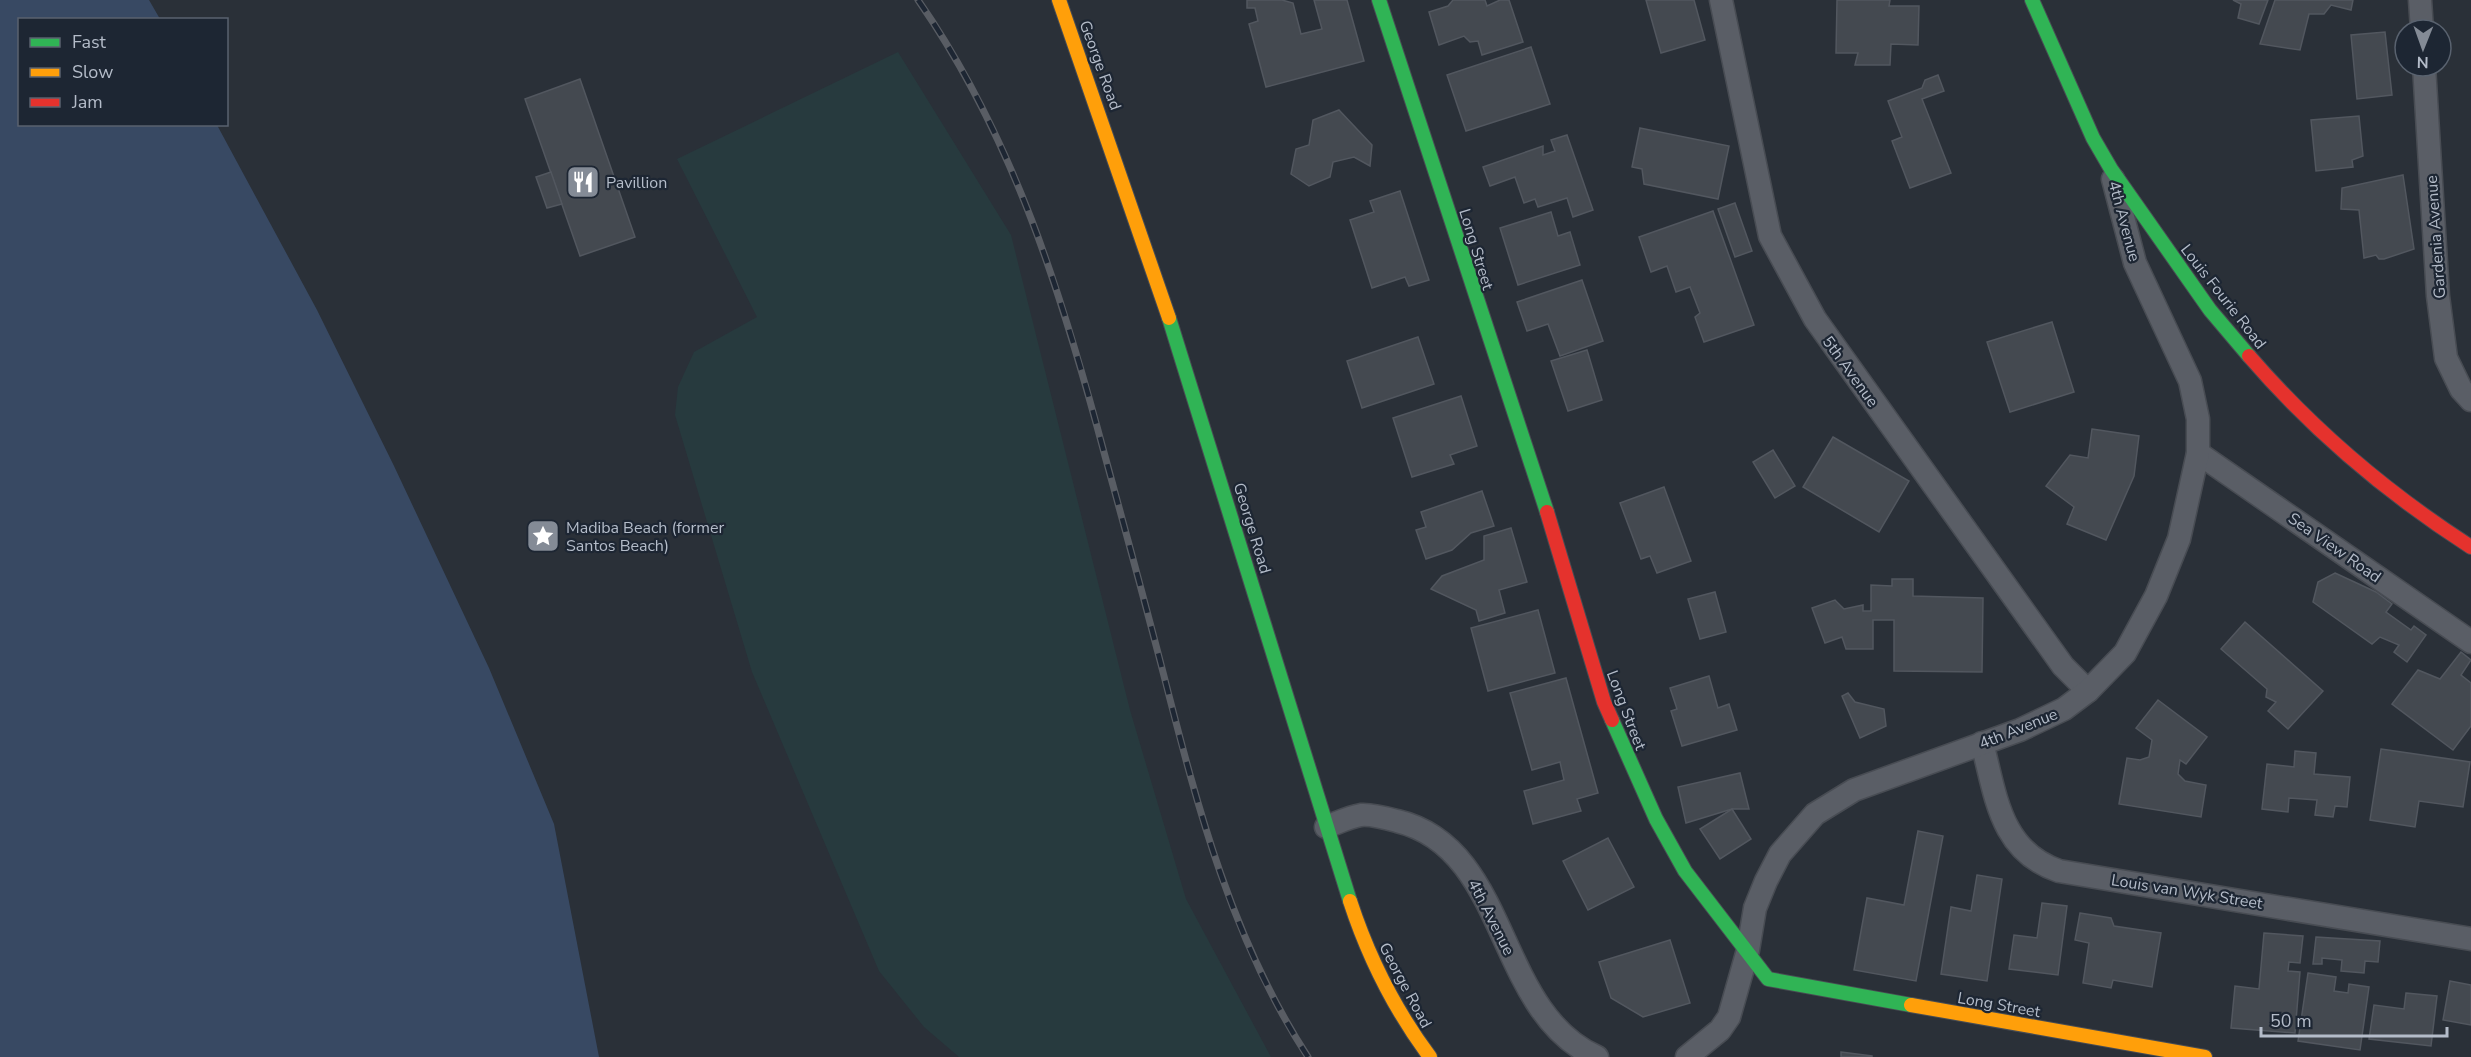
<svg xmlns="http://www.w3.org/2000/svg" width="2471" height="1057" font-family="'Nunito Sans',sans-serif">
<rect width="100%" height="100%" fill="#2a3038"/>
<path fill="#273a3e" d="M898,52L1011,235L1130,710L1186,899L1271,1057H959L924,1027L879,971L752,672L675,415L678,387L694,352L757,317L677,159Z"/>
<path fill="#384963" d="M0,0H149L160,19L20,20V124L217,125L317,310L394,466L489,668L554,824L599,1057H0Z"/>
<g fill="#444950" stroke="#52575f" stroke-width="1.5">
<path d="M1247,0H1282L1293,3L1301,34L1322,29L1314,0H1347L1364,61L1266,87L1249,24L1258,21L1255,8H1247Z"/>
<path d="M1485,0L1487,6L1500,0H1509L1523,42L1482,55L1478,41L1470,42L1464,36L1439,45L1429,12L1448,6L1453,0Z"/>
<path d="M1646,0H1694L1705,40L1661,53Z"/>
<path d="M1837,0H1890L1889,6H1919L1918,45L1891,44L1890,65H1855L1858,53H1836Z"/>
<path d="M2233,0H2268L2259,24L2238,18L2241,4Z"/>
<path d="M2275,0H2353L2351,10L2331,5L2324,14H2309L2300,50L2260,44Z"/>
<path d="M2385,32L2392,95L2357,99L2351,35Z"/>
<path d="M1531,47L1550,104L1466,131L1447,75Z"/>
<path d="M1938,75L1944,91L1922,99L1951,173L1910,188L1892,141L1902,137L1888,101L1922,88L1925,80Z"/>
<path d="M580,79L635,237L580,256L525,99Z"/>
<path d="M1339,110L1372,145L1370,166L1354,157L1333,162L1330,177L1309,186L1291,174L1296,149L1309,145L1313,120Z"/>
<path d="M2359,116L2363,156L2352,160L2353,167L2316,171L2311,120Z"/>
<path d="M1640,128L1729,146L1718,199L1644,184L1642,169L1632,167Z"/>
<path d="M1567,135L1593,210L1573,217L1567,198L1538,207L1535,199L1524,203L1515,177L1490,186L1483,167L1543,146V155L1555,151L1551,140Z"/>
<path d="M551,172L562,204L547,208L536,177Z"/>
<path d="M2403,175L2414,249L2384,259H2379L2376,255L2364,258L2359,210L2341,209L2342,188Z"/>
<path d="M1400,191L1429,280L1409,286L1405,277L1372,288L1350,220L1374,212L1370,201Z"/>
<path d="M1735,203L1752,251L1735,257L1718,209Z"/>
<path d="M1713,211L1754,325L1704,342L1695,317L1700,313L1690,287L1676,292L1667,266L1651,272L1639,237Z"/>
<path d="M1551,212L1558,236L1570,232L1580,265L1518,285L1500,228Z"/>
<path d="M1582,280L1603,341L1560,356L1548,324L1527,331L1517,302Z"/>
<path d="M2052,322L2074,392L2010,412L1987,342Z"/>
<path d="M1418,337L1434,384L1362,408L1347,361Z"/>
<path d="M1587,350L1602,400L1568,411L1551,361Z"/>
<path d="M1461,396L1477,446L1450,455L1454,464L1412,477L1393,418Z"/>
<path d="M2092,429L2139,436L2134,476L2106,540L2067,524L2074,507L2046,486L2070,455L2088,458Z"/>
<path d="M1833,437L1909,481L1879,532L1803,487Z"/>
<path d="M1773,450L1795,486L1775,498L1753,462Z"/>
<path d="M1664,487L1691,561L1657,573L1650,556L1641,559L1620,503Z"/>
<path d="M1482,491L1494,526L1471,533L1452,550L1426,559L1416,530L1426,527L1421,512Z"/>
<path d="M1511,528L1527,582L1499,590L1505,613L1479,621L1476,610L1431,589L1442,576L1484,560V536Z"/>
<path d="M2335,573L2376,592L2392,604L2386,612L2411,630L2414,626L2426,635L2407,662L2394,652L2399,645L2380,637L2372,644L2313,602L2318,582Z"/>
<path d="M1892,579H1913V596L1983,598L1982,672L1894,671V620H1873V649H1846L1842,637L1825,643L1812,608L1835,600L1844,609L1863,605V611H1871V585L1892,586Z"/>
<path d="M1715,592L1726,632L1700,639L1688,599Z"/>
<path d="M1538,610L1555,673L1488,691L1471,628Z"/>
<path d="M2245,622L2323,691L2288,729L2268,711L2276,702L2266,697L2267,689L2221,649Z"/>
<path d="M2461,652L2471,660L2461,675L2471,683V726L2453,750L2392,704L2418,670L2440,679Z"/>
<path d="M1709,676L1718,708L1729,704L1737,730L1682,746L1671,711L1677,709L1670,688Z"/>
<path d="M1566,678L1598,793L1577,799L1581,811L1533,824L1524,791L1564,780L1560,762L1532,770L1510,693Z"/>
<path d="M1848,693L1855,702L1884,709L1886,726L1860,738L1842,696Z"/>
<path d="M2158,700L2207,737L2186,764L2180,760L2178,774L2185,781L2206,785L2201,817L2119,804L2127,758L2140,760L2149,757L2152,740L2136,728Z"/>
<path d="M2381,749L2470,762L2463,807L2419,801L2415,827L2370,820Z"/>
<path d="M2295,751L2316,753L2314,774L2350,777L2347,807L2335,806L2333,817L2315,815L2317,800L2289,798L2288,812L2262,809L2267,764L2294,767Z"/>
<path d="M1740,773L1749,809H1732L1686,823L1678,787Z"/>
<path d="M1732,809L1751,839L1720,859L1700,829Z"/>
<path d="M1918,831L1943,836L1916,981L1854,970L1867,898L1904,905Z"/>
<path d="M1608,838L1634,887L1588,910L1563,861Z"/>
<path d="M1977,875L2002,879L1987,981L1941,974L1951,907L1971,911Z"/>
<path d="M2042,903L2067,906L2058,975L2009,969L2014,935L2037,938Z"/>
<path d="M2080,913L2111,918L2114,926L2161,933L2152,987L2113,980L2111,988L2083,983L2089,943L2075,940Z"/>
<path d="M2264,933L2303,936L2300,963L2289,962L2288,971L2300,972L2295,1033L2231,1028L2235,986L2259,989Z"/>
<path d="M2316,937L2380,941L2378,962L2365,961L2364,973L2341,971L2342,960L2322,958V964H2313Z"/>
<path d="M1670,940L1690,1003L1643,1017L1611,998L1599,962Z"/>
<path d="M2308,973L2336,977L2334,991L2348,993L2349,984L2369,987L2360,1050L2298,1041Z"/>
<path d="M2450,981L2471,985V1025L2443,1020Z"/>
<path d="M2406,993L2437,996L2431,1046L2369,1039L2374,1005L2404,1009Z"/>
<path d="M1841,1052L1872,1056V1057H1841Z"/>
</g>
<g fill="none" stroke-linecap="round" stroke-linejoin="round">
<defs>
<g id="street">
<path d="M1721,0L1770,236L1815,319L2063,666L2088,691"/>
<path d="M2420,0L2422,30"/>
<path d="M2424,66L2438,296L2446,358L2461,389L2471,400"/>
<path d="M2198,453L2471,642"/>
<path d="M1982,743C1996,796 2000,851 2059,871L2471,939"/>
<path d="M1326,827C1337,823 1349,817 1361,815C1371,814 1386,818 1397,821C1511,848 1494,1012 1597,1057"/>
<path d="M1687,1057L1720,1030L1729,1017L1748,950L1755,908L1766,881L1780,854L1815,814L1854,790L2020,730L2064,709L2088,691L2125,653L2156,596L2179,539L2198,453V419L2190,381L2135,263L2113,179"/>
</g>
<g id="fast">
<path d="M1379,0L1547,512"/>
<path d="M2032,0L2093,138L2111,169L2210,310L2249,356"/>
<path d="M1169,318L1350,901"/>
<path d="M1612,720L1656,819L1685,871L1768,979L1911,1005"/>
</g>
<g id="slow">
<path d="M1059,0L1169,318"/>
<path d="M1350,901C1368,956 1395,1010 1430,1057"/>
<path d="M1911,1005L2205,1057"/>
</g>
<g id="jam">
<path d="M2249,356C2312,429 2390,495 2471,547"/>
<path d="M1547,512L1604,702L1612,720"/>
</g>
</defs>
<use href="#street" stroke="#484c53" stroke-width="25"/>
<use href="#fast" stroke="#484c53" stroke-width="16"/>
<use href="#slow" stroke="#484c53" stroke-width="16"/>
<use href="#jam" stroke="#484c53" stroke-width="16"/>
<use href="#street" stroke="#5a5e66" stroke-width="22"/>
<use href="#fast" stroke="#30b455" stroke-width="14"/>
<use href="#slow" stroke="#ff9f0a" stroke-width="14"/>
<use href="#jam" stroke="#e5322d" stroke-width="14"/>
<defs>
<path id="rail" d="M918,0C1014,138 1062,295 1105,456C1125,529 1145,602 1164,676C1198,809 1232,940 1308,1057"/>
</defs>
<use href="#rail" stroke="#595d64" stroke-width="7"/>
<use href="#rail" stroke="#1d2633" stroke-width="4.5" stroke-dasharray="14" stroke-linecap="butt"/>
</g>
<defs>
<symbol id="restaurant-square" viewBox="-11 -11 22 22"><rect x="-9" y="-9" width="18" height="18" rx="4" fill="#848b96" stroke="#1d2633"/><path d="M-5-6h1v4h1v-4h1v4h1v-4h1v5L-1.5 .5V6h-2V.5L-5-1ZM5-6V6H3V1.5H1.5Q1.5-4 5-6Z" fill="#fff"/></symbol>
<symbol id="sight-square" viewBox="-11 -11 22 22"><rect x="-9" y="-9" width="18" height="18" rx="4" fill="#848b96" stroke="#1d2633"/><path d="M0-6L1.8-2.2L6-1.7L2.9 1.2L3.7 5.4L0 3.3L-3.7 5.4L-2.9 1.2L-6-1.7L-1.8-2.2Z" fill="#fff"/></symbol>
</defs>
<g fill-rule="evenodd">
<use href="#restaurant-square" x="564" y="163" width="38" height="38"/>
<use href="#sight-square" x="524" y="517" width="38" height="38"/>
</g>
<g text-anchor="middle" stroke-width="4.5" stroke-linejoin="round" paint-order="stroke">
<g font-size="16" fill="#b4bcc9" stroke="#1d2633">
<text transform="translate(1101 65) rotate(70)" y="6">George Road</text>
<text transform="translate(2125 221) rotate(75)" y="6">4th Avenue</text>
<text transform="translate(2435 237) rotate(-94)" y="6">Gardenia Avenue</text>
<text transform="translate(1477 249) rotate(73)" y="6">Long Street</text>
<text transform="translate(2224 296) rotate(52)" y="6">Louis Fourie Road</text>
<text transform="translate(1851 371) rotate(54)" y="6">5th Avenue</text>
<text transform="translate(1253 528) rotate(73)" y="6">George Road</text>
<text transform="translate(2335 547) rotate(35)" y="6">Sea View Road</text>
<text transform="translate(1627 710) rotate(69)" y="6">Long Street</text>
<text transform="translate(2018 728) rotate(-22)" y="6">4th Avenue</text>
<text transform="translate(2187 891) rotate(9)" y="6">Louis van Wyk Street</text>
<text transform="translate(1492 917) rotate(63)" y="6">4th Avenue</text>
<text transform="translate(1406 985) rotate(62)" y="6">George Road</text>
<text transform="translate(1999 1004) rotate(10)" y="6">Long Street</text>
</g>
<g font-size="16" fill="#b4bcc9" stroke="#1d2633" text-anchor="start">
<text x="606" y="188">Pavillion</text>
<text x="566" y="533">Madiba Beach (former<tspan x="566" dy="18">Santos Beach)</tspan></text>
</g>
</g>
<rect x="18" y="18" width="210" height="108" fill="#1d2633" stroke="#59626f" stroke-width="1.5"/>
<rect x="30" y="38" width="30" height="9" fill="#30b455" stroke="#59626f" stroke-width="1.5"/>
<text x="72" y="48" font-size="18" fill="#b4bcc9">Fast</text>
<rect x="30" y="68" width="30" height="9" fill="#ff9f0a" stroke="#59626f" stroke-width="1.5"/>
<text x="72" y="78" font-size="18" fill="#b4bcc9">Slow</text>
<rect x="30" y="98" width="30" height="9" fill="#e5322d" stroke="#59626f" stroke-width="1.5"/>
<text x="72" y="108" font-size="18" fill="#b4bcc9">Jam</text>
<g transform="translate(2423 48) rotate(181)"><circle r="28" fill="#1d2633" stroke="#59626f" stroke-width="1.5"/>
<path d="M0-4.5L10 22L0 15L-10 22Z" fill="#848b96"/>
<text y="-9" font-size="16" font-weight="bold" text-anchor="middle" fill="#b4bcc9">N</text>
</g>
<path d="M2261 1027v9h186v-9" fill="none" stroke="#b4bcc9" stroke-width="3"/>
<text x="2270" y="1027" font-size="18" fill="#b4bcc9" stroke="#1d2633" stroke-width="4.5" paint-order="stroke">50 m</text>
</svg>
